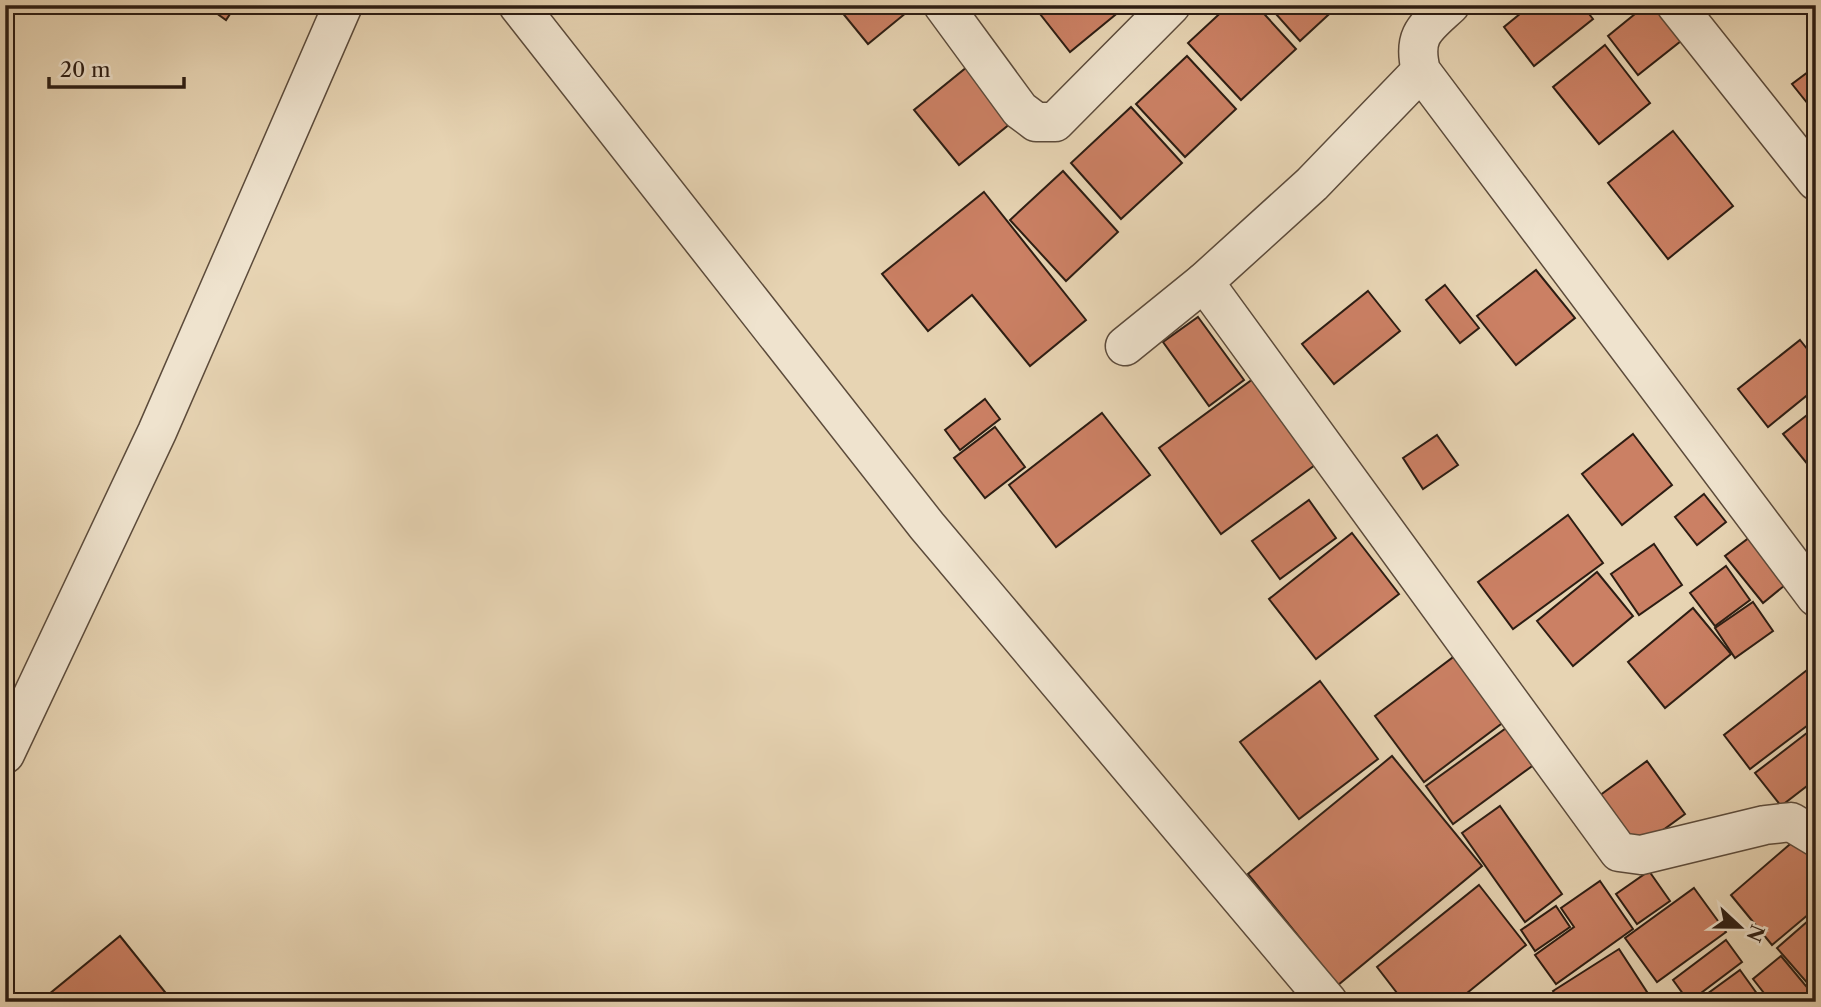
<svg xmlns="http://www.w3.org/2000/svg" width="1821" height="1007" font-family="'Libre Caslon Text',serif">
<rect width="100%" height="100%" fill="#e7d4b3"/>
<filter id="stains"><feTurbulence type="fractalNoise" baseFrequency=".00286" numOctaves="4"/><feColorMatrix values="0 0 0 0 .2 0 0 0 0 .09 0 0 0 0 .02 0 0 0 .5 -.17"/></filter>
<radialGradient id="worn" r=".72"><stop offset=".6" stop-color="#630" stop-opacity="0"/><stop offset="1" stop-color="#630" stop-opacity=".3"/></radialGradient>
<g fill="#cb8064" stroke="#2d1d13" stroke-width="2">
<path d="M205,5H236L226,20Z"/>
<path d="M836,5H909L912,8L868,44Z"/>
<path d="M1033,5H1126V6L1070,52Z"/>
<path d="M1229,5H1256L1296,49L1241,100L1188,43Z"/>
<path d="M1268,5H1339L1300,41Z"/>
<path d="M1531,5H1582L1593,19L1534,66L1504,27Z"/>
<path d="M1646,5H1661L1686,37L1638,75L1608,36Z"/>
<path d="M1605,45L1650,103L1599,144L1553,87Z"/>
<path d="M1187,56L1236,109L1185,157L1136,104Z"/>
<path d="M1816,66V114L1792,84Z"/>
<path d="M967,67L1011,123L959,165L914,110Z"/>
<path d="M1131,107L1182,163L1121,219L1071,163Z"/>
<path d="M1673,131L1733,206L1668,259L1608,183Z"/>
<path d="M1063,171L1118,232L1066,281L1010,220Z"/>
<path d="M984,192L1086,320L1030,366L972,295L928,331L882,274Z"/>
<path d="M1536,270L1575,318L1516,365L1477,316Z"/>
<path d="M1445,285L1479,328L1460,343L1426,300Z"/>
<path d="M1368,291L1400,331L1334,384L1302,344Z"/>
<path d="M1198,317L1244,380L1209,406L1163,342Z"/>
<path d="M1800,340L1816,360V388L1768,427L1738,389Z"/>
<path d="M1253,379L1315,465L1221,534L1159,448Z"/>
<path d="M985,399L1000,419L960,450L945,430Z"/>
<path d="M1816,408V460L1809,466L1783,434Z"/>
<path d="M1102,413L1150,475L1056,547L1009,485Z"/>
<path d="M995,427L1025,467L985,498L954,458Z"/>
<path d="M1633,434L1672,485L1622,525L1582,474Z"/>
<path d="M1437,435L1458,465L1423,489L1403,458Z"/>
<path d="M1704,494L1726,522L1697,545L1675,517Z"/>
<path d="M1309,500L1336,538L1280,579L1252,541Z"/>
<path d="M1568,515L1603,563L1513,629L1478,582Z"/>
<path d="M1352,533L1399,594L1316,659L1269,599Z"/>
<path d="M1754,534L1790,581L1763,603L1725,556Z"/>
<path d="M1654,544L1682,585L1639,615L1611,574Z"/>
<path d="M1726,566L1750,600L1715,626L1690,593Z"/>
<path d="M1597,572L1633,616L1573,666L1537,621Z"/>
<path d="M1753,602L1773,631L1735,658L1715,628Z"/>
<path d="M1693,608L1731,654L1665,708L1628,662Z"/>
<path d="M1456,655L1505,721L1424,782L1375,716Z"/>
<path d="M1816,663V719L1750,769L1724,735Z"/>
<path d="M1320,681L1378,759L1299,819L1240,742Z"/>
<path d="M1509,726L1535,764L1453,824L1426,786Z"/>
<path d="M1812,729L1816,733V779L1781,806L1755,773Z"/>
<path d="M1392,756L1482,866L1338,985L1248,874Z"/>
<path d="M1647,761L1685,814L1637,849L1599,796Z"/>
<path d="M1500,806L1562,894L1525,922L1462,833Z"/>
<path d="M1796,839L1816,863V908L1772,945L1731,895Z"/>
<path d="M1649,871L1670,901L1637,924L1616,894Z"/>
<path d="M1600,881L1633,929L1556,984L1535,955L1574,927L1561,908Z"/>
<path d="M1479,885L1526,945L1456,1002H1404L1377,967Z"/>
<path d="M1694,888L1726,932L1657,982L1625,938Z"/>
<path d="M1556,906L1570,927L1535,951L1521,930Z"/>
<path d="M1816,914V993L1777,948Z"/>
<path d="M120,936L173,1002H54L48,995Z"/>
<path d="M1726,940L1742,962L1689,1002L1673,980Z"/>
<path d="M1619,949L1647,992L1631,1002H1560L1553,991Z"/>
<path d="M1781,956L1816,998V1002H1771L1753,979Z"/>
<path d="M1740,970L1763,1002H1696Z"/>
</g>
<g fill="none" stroke-linecap="round" stroke-linejoin="round">
<defs>
<g id="minor">
<path d="M518,5L927,526L1328,1002"/>
<path d="M943,5L1020,110L1036,122H1055L1171,5"/>
<path d="M1450,5C1425,28 1412,35 1421,71L1816,597"/>
<path d="M1676,5L1816,181"/>
<path d="M1421,71L1312,184L1204,282L1619,852L1641,855L1765,825L1791,822L1816,837"/>
<path d="M1125,346L1204,282"/>
<path d="M5,754L157,432L343,5"/>
</g>
</defs>
<use href="#minor" stroke="#5c4b3b" stroke-width="41"/>
<use href="#minor" stroke="#efe3ce" stroke-width="38"/>
</g>
<rect width="1821" height="1007" fill="none" stroke="#e7d4b3" stroke-width="28"/>
<rect x="7" y="7" width="1807" height="993" fill="none" stroke="#2d1d13" stroke-width="3.5"/>
<rect x="14" y="14" width="1793" height="979" fill="none" stroke="#2d1d13" stroke-width="2"/>
<g transform="translate(1740 927) rotate(112)" stroke="#efe3ce" stroke-width="5" paint-order="stroke">
<path d="M0-5L12 26L0 18L-12 26Z" fill="#2d1d13"/>
<text y="-10" font-size="19" font-weight="bold" text-anchor="middle" fill="#2d1d13">N</text>
</g>
<path d="M49 77v10h135v-10" fill="none" stroke="#2d1d13" stroke-width="3.5"/>
<text x="60" y="77" font-size="21" fill="#2d1d13" stroke="#efe3ce" stroke-width="5" paint-order="stroke">20 m</text>
<rect width="100%" height="100%" filter="url(#stains)"/>
<rect width="100%" height="100%" fill="url(#worn)"/>
</svg>
